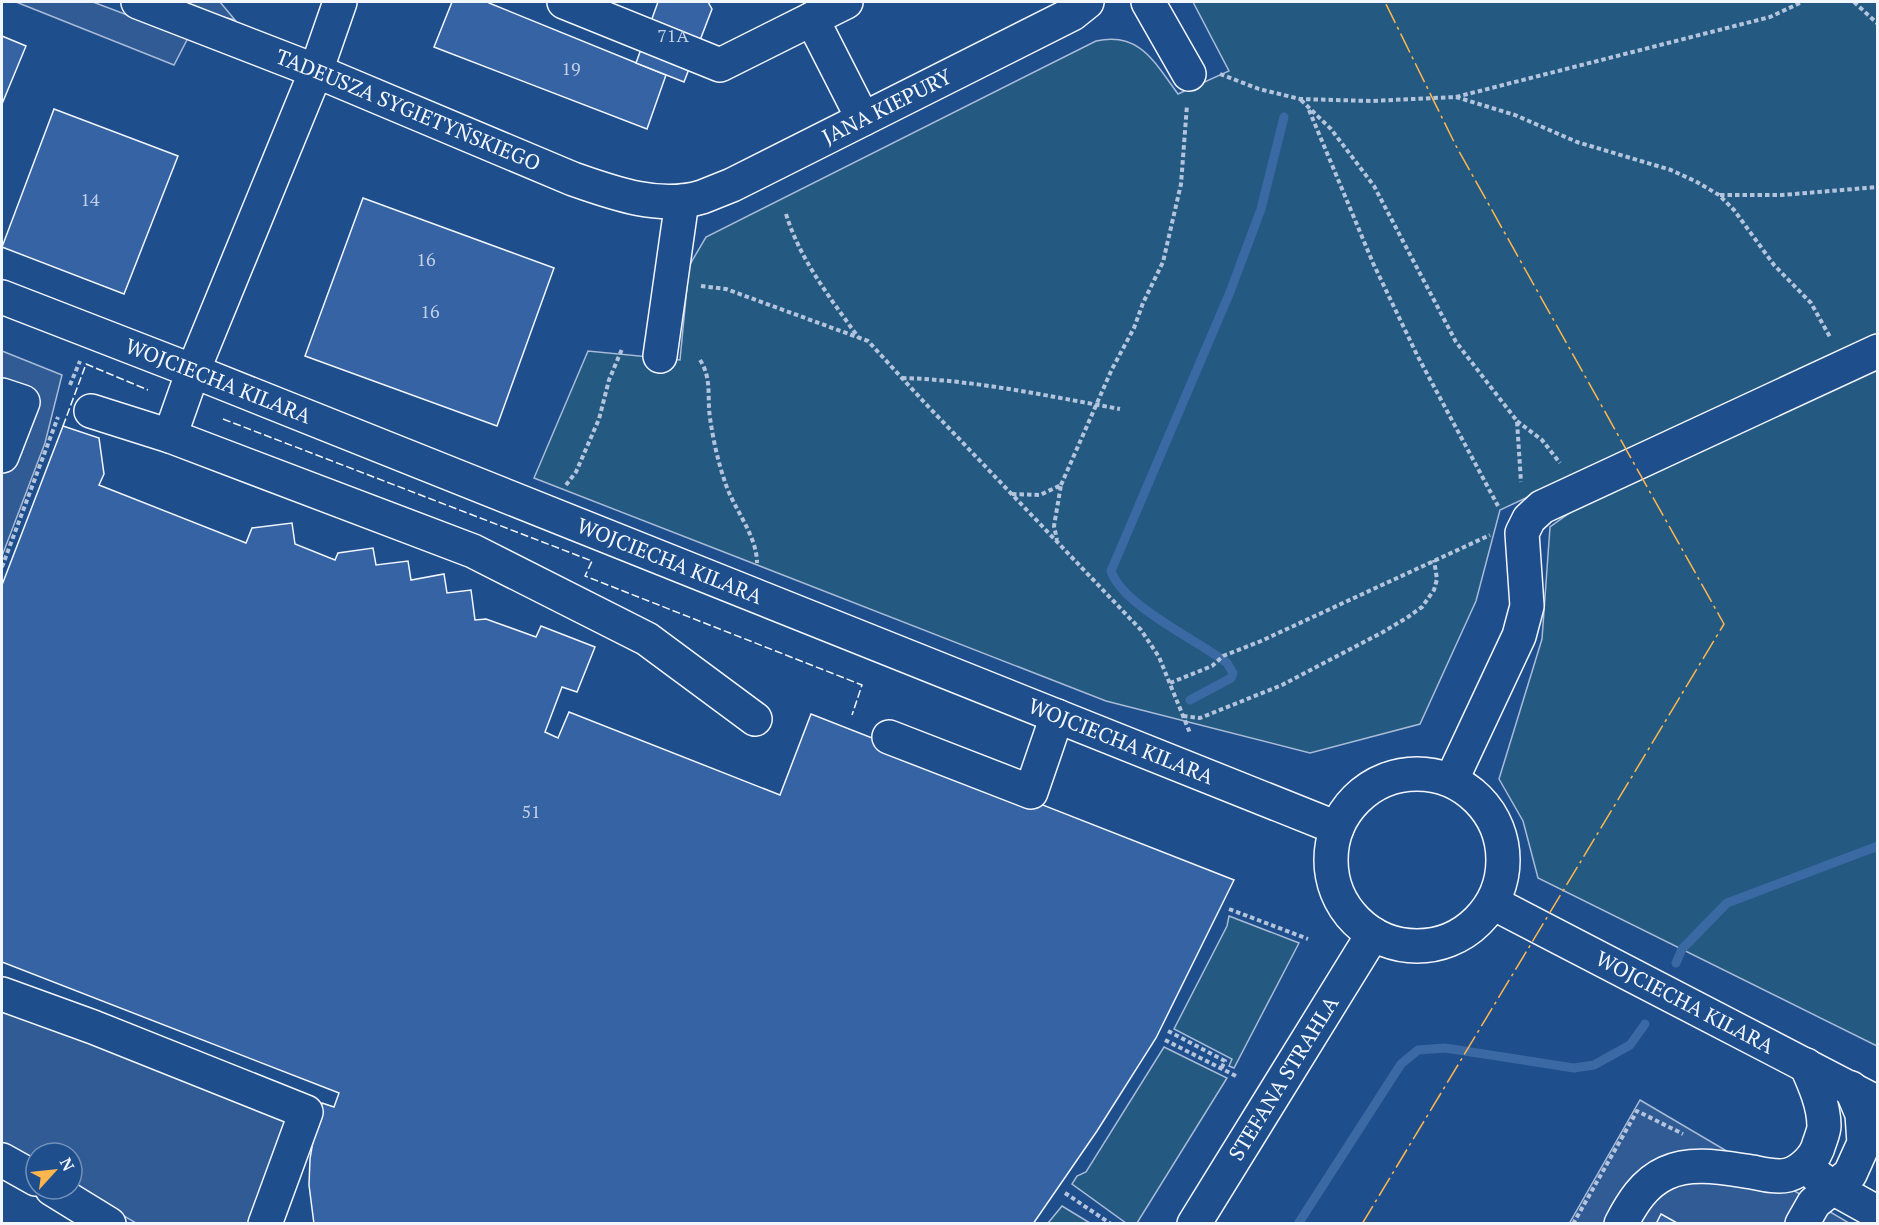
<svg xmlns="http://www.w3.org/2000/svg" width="1879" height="1225" font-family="'PT Serif',serif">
<rect width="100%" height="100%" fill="#1f4e8c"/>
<g fill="#245a82" stroke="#a8bbd7" stroke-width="1.5">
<path d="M1193,2H1877V335L1500,510L1476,601L1420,724L1310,753L1106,701L534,478L588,351L680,360L689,266L706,237L1096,41C1140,31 1155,63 1178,94L1229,71Z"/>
<path d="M1877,363V1046L1538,878L1523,821L1499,779L1542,639L1550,527L1579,506Z"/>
<path d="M1229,916L1299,943L1234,1068L1229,1066L1232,1059L1174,1029L1227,926Z"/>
<path d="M1164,1047L1227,1078L1137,1223H1126L1072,1184L1077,1176L1086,1172Z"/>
<path d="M1062,1206L1090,1223H1048Z"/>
</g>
<g fill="#305b95" stroke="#a8bbd7" stroke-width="1.5">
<path d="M16,2H93L188,38L174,65Z"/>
<path d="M178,2H220L235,20L207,13Z"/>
<path d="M2,351L62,375L45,443L2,556Z"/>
<path d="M2,1006L293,1118L250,1223H136L72,1186V1153H36V1165L2,1146Z"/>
<path d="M1640,1100L1849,1223L1569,1224Z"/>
</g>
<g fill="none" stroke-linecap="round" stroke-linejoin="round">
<g stroke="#3b69a3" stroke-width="9">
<path d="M1190,700L1231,678L1233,673L1227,663C1197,640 1123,606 1111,571L1230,292L1261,209L1284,117"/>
<path d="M1676,963L1682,949L1727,903L1878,846"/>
<path d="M1298,1224L1401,1064L1418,1050L1445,1048L1574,1068L1594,1065L1630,1045L1645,1024"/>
</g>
</g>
<g fill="#3563a3" stroke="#f2f6ff" stroke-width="1.5">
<path d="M452,2H489V3L666,75L647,129L434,47Z"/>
<path d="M658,2H708L712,9L684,82L636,63Z"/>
<path d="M2,36L26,46L2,104Z"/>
<path d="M54,109L178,156L124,294L2,247Z"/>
<path d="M363,198L554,268L497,426L305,356Z"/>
<path d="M63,426L99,438L104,474L99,485L246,543L252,528L292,523L295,544L335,560L338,553L373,548L376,565L408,561L411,580L444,574L447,593L471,590L475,620L486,619L536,637L541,626L595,647L577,692L562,687L545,732L558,738L569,712L780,795L811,714L1234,880L1156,1038L1097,1131L1033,1224H314L309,1185L310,1159L315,1129L322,1103L334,1107L339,1093L2,962V585Z"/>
<path d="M1661,1214L1679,1224H1656Z"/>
</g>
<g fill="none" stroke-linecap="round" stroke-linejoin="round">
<defs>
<g id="minor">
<path id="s1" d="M138,2L316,71L573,179C613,193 659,210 702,197C712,193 722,189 732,185L1072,14L1087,2"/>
<path d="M564,2L720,65L846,2"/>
<path d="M1148,2L1189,74"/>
<path d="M812,19L863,119"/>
<path id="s2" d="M2,297L193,371L1337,828"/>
<path d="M660,356L682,201"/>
<path d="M2,395L23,402L2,456"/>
<path d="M91,411L170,436L193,371L316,71L340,2"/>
<path d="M170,436L473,551L647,639L755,719"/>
<path d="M889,737L1031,792L1057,716"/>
<circle cx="1417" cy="860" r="86"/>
<path d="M1452,779L1519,636L1527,606L1522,533L1529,519L1542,507L1878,351"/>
<path id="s3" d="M1493,903L1878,1103"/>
<path d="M2,994L93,1027L306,1112L265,1224"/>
<path d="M2,1160L36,1179"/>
<path d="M1817,1176L1833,1188L1878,1213"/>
<path d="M52,1189L109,1224"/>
<path id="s4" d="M1194,1224L1373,934"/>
<path d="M1621,1224C1632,1203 1644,1183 1666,1173C1692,1161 1724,1168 1752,1172C1762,1174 1777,1178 1788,1175C1802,1171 1816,1157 1819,1144C1821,1138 1824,1131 1824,1126C1824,1105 1814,1083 1806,1065"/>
<path d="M1802,1224L1814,1203L1850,1174L1864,1143L1862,1114L1851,1088"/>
</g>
</defs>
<use href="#minor" stroke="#f2f6ff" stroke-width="36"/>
<g stroke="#b3c4dc" stroke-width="4" stroke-dasharray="4.5 3" stroke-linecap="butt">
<path d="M1854,2L1878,24"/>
<path d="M1220,74L1259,89L1300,99L1371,101L1456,97L1515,115L1577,142L1671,170L1695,181L1719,195L1734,210L1774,265L1811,303L1830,337"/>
<path d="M1456,97L1770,17L1802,2"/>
<path d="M1301,100L1331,129L1374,186L1456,342L1517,421L1521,482"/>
<path d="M1309,110L1373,263L1417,355L1498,506"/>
<path d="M1720,195H1782L1878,187"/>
<path d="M786,214C800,260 831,299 858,337"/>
<path d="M701,286L726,289L868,341L924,402L1141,630L1159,657L1190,733"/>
<path d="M700,360C712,378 707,397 710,418C713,439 718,462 725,482C733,508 757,535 757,563"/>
<path d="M902,378C975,380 1048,396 1120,409"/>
<path d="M70,385L80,361"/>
<path d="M1517,421L1542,440L1560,463"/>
<path d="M566,485L576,472L599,419L609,380L622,349"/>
<path d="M1061,485L1112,369L1134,328L1143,303L1163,262L1181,184L1187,105"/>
<path d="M1012,494L1040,495L1061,485L1054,526L1057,540"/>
<path d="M2,567L58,417"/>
<path d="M1170,683L1212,666L1223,656L1261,641L1490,535"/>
<path d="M1183,716L1200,718L1282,685L1383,632L1408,617L1422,607L1434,590L1437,579L1434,560"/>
<path d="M1229,909L1308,939"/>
<path d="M1168,1031L1225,1061L1221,1069"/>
<path d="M1165,1040L1236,1076"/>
<path d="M1065,1193L1111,1224"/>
<path d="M1573,1224L1637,1111L1683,1134"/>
</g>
<use href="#minor" stroke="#1f4e8c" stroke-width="33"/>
<g stroke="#f2f6ff" stroke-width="1.5" stroke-dasharray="8 3" stroke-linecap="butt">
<path d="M223,419L592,561L585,576L862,685L852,715"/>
<path d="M63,426L86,364L148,390"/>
</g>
<path stroke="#ffb74d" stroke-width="1.5" stroke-dasharray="21 4.5 3 4.5" stroke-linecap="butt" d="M1362,1224L1724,624L1456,146L1385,2"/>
</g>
<g text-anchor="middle" stroke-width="4.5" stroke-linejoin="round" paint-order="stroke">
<g font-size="18" fill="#c3d1e8">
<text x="673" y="42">71A</text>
<text x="571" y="75">19</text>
<text x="90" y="206">14</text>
<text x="426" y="266">16</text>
<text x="430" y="318">16</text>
<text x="531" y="818">51</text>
</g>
<g font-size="21" fill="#f2f6ff" stroke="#1f4e8c">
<text dy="7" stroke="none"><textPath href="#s1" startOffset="808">JANA KIEPURY</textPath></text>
<text dy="7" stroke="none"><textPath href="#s1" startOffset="291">TADEUSZA SYGIETYŃSKIEGO</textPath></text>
<text dy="7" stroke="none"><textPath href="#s2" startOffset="232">WOJCIECHA KILARA</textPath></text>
<text dy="7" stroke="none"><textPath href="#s2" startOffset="718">WOJCIECHA KILARA</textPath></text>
<text dy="7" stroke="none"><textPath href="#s2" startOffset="1204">WOJCIECHA KILARA</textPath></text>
<text dy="7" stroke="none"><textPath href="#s3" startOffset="216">WOJCIECHA KILARA</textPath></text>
<text dy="7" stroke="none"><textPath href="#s4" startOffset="171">STEFANA STRAHLA</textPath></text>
</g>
</g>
<rect width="1879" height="1225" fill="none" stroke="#f2f6ff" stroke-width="6"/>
<g transform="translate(54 1171) rotate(63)"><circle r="28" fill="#1f4e8c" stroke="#7391ba" stroke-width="1.5"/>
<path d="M0-4.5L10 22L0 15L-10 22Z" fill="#ffb74d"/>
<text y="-9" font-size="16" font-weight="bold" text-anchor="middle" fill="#f2f6ff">N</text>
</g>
</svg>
